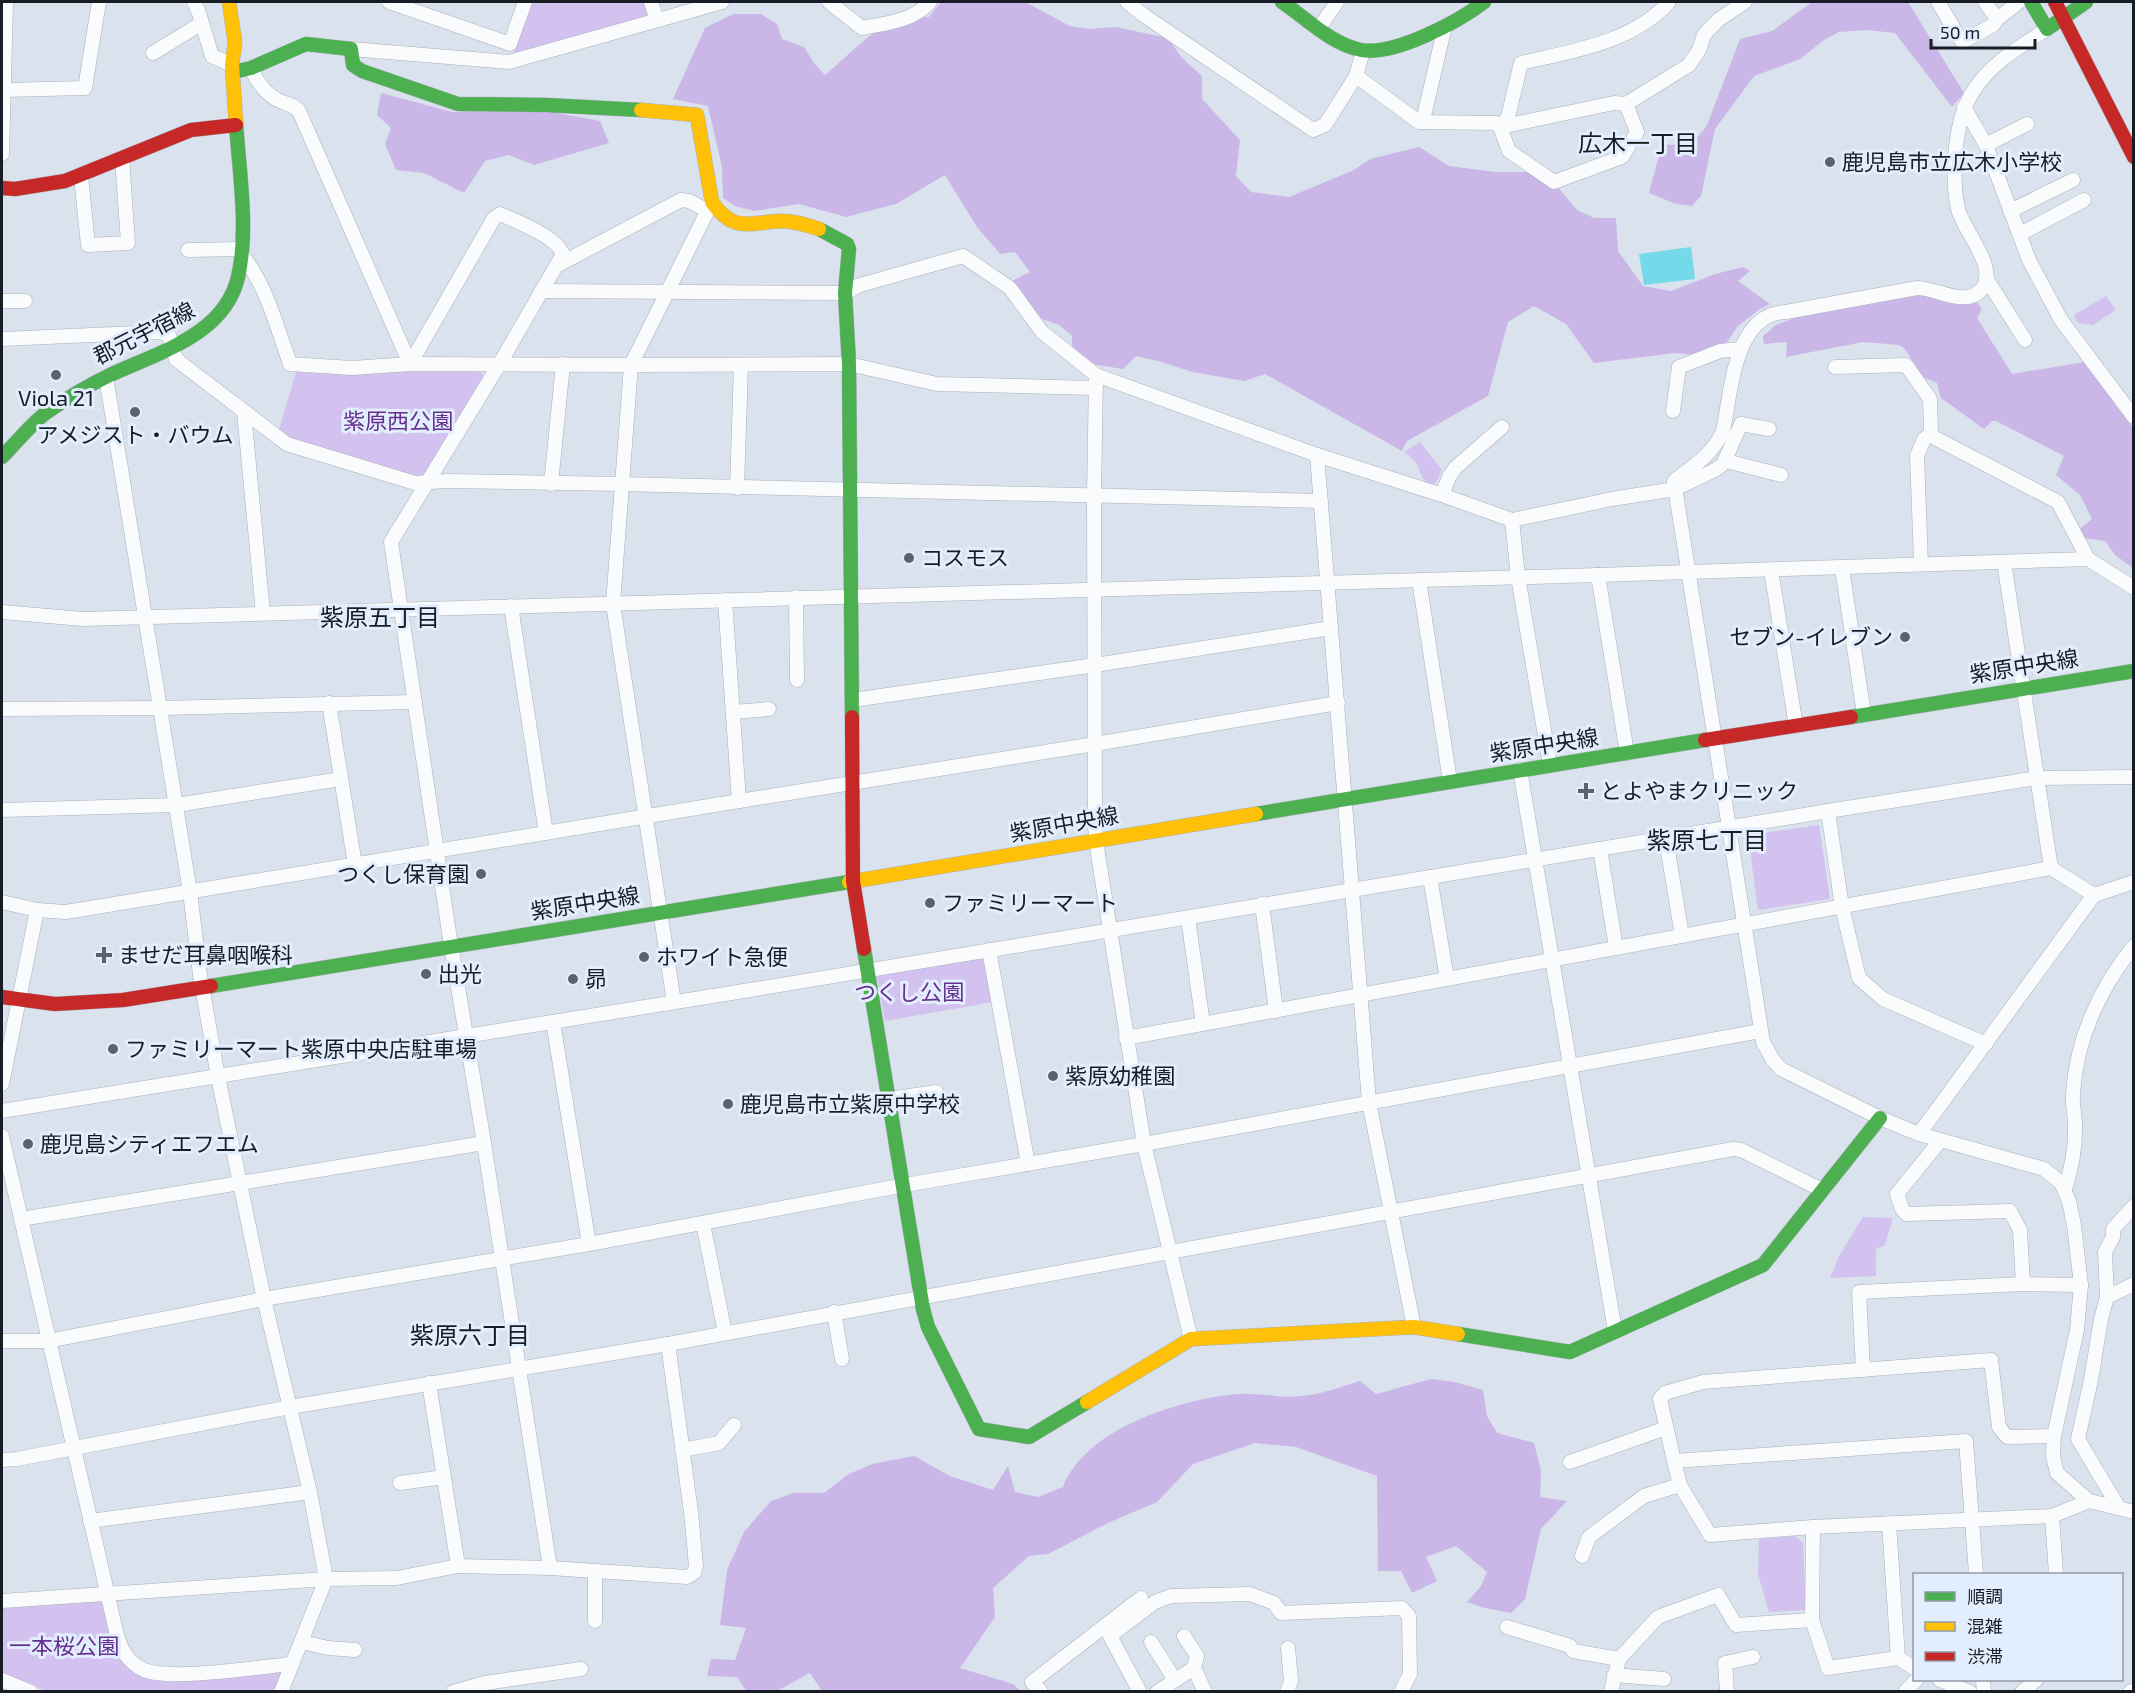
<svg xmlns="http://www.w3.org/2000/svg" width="2135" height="1693" font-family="'Exo 2','Noto Sans JP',sans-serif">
<rect width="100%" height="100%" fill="#dae2ed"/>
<g fill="#d3c1f0">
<path d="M532,2H646L649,11L644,17L513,55Z"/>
<path d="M2106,296L2116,310L2093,325L2078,323L2074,315Z"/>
<path d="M413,369L481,370L483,376L425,475L412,478L290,439L279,430L296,372L356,374Z"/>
<path d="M1420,442L1442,470L1436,483L1428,484L1423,479L1415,461L1404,452Z"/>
<path d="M1819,825L1830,899L1758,910L1748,835Z"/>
<path d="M984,957L993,1002L885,1021L876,973Z"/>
<path d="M1863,1217L1893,1218L1885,1245L1876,1249V1276L1830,1278L1839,1256Z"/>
<path d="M1795,1536L1803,1543L1806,1610L1769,1612L1758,1574L1759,1539Z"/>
<path d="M99,1599L105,1608L131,1668L155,1680L279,1669L283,1674L276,1692L45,1691L32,1684L2,1674V1607Z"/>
</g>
<g fill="#cab7e8">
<path d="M941,2H1025L1070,26L1089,29L1116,27L1168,38L1182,58L1202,76V99L1240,140L1236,176L1251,192L1289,197L1354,170L1370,159L1419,147L1449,166L1495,172H1545L1577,210L1594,218H1616L1618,251L1643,286L1671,291L1715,274L1743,267L1750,271L1738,281L1770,304L1760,309L1738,326L1727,342L1695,355L1675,353L1594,363L1566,324L1534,306L1508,322L1488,396L1407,441L1402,451L1265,374L1244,381L1193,372L1158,361L1136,356L1123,369L1072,361V336L1059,325L1020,311L1008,283L1030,272L1015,252L1000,254L977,227L945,175L896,204L846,217L799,204L754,211L735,206L723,198L722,167L708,106L673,99L705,28L733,14H761L777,24L782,39L804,47L814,63L825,75C850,55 873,26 905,17C912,15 922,17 929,17Z"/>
<path d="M1812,2H1908L1964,93L1952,107L1895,33L1866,30L1839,32L1824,40L1800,59L1754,76L1715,129L1701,196L1692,206L1676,204L1649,193L1658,159L1664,145C1685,144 1695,144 1707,125L1740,39L1772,31Z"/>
<path d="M381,93L452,112H552L600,121L609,143L534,165L509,155L485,161L464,193L424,173L396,170L385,144L391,128L377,115Z"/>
<path d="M1924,291L1961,301L1977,302L1982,309L1977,318L2012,374L2084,362L2133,428V568L2115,555L2105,541L2083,538L2078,530L2092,519L2080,495L2056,475L2064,456L1996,421H1992L1984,429L1941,398L1937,383L1923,377L1904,348L1899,345L1863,342L1786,357L1787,342L1764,344L1763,336L1776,325L1802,315Z"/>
<path d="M1431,1379L1455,1382L1483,1390L1487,1416L1497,1433L1534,1443L1541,1470L1540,1497L1567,1501L1541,1529L1525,1599L1511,1613L1485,1608L1467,1602L1481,1586L1487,1572L1456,1546L1426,1557L1437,1581L1412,1593L1401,1571H1378L1377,1476L1296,1447L1255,1443L1193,1464L1157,1502L1108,1523L1048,1554L1029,1556L993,1588L995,1617L960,1668L1013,1684L1021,1691H822L810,1673L777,1691L747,1692L737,1677L707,1676L711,1659L735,1660L746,1628L720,1625L727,1570L744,1532L771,1501L794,1493H824L849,1474L872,1464L914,1456L950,1476L993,1490L1008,1466L1015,1492L1038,1497L1063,1487C1086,1428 1180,1399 1238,1394C1259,1392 1281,1399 1302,1396C1322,1394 1341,1387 1360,1381L1376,1394Z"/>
</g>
<path fill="#74daea" d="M1691,247L1695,279L1644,285L1639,254Z"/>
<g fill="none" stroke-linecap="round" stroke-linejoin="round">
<defs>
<g id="street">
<path d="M194,2L199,13L212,56L232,65"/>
<path d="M389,2L510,44L525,2"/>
<path d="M651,2L657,20"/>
<path d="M829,2L862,28C887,23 913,21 930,2"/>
<path d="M1127,2L1142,14L1313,130L1325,125L1356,76L1363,51"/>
<path d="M1938,2L1962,42L1993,25L1997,19L2019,2"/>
<path d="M1985,2L1997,19"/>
<path d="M1319,28L1337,2"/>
<path d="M2047,29C2021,46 1991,63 1974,90C1954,119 1951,175 1958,209C1963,231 2003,272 1979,292C1962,306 1936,288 1917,288L1786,312C1734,313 1731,393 1723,431C1713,454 1694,466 1674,481L1763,1042L1773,1060L1781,1069L1880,1118L1919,1134L2044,1169L2061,1183L2069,1201L2074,1225L2081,1285L2077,1330L2054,1436L2053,1456L2057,1473L2089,1501L2134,1512"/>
<path d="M351,49L509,62L722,2"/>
<path d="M153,53L202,23"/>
<path d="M251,68C257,82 267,96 282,102C289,105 294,105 299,111L410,364L494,218L500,214C517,222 556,236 563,254L500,363L391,542L449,933L484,1143L550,1568"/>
<path d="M1356,76L1419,122L1496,123L1500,127L1614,103L1626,104L1689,65L1699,50L1704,35L1718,20L1745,2"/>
<path d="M5,90L85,88L99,2"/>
<path d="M1626,104L1637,132L1622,157L1554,182L1509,151L1500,127L1508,117L1521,63C1572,51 1632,43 1669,2"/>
<path d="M1964,107L1986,145L2029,260L2061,320L2134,417"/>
<path d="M1425,112L1445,26"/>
<path d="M1986,145L2027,124"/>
<path d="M2,154L6,2"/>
<path d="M81,176L88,245L128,243L122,158"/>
<path d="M2010,211L2073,180"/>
<path d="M2020,234L2084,200"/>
<path d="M188,250L242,249"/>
<path d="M242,255C267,286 277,328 290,364L352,368L410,364L631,365L849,364L937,384L1096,388"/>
<path d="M558,265L681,200L689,201L708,211"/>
<path d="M1986,278L2025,340"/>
<path d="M542,291L845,293L860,285L963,256L1010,288L1042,332L1096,375L1317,455L1442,495L1512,520L1612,499L1675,489L1715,470L1723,464L1741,424L1769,429"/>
<path d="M2,301H25"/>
<path d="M2,339L160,332L169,335L176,359L182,364L287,444L415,483L447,481L621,484L1321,501"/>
<path d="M1835,367L1906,365L1930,399L1931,433L1935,438L2058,502L2088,559L2134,588"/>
<path d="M1096,375L1094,496L1095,827L1098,854L1144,1144L1191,1339"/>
<path d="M106,377L190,892L200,975L218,1077L264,1299L310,1492L326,1579L281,1692"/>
<path d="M1673,411L1679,367L1720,351L1740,349"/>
<path d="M244,412L263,613"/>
<path d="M1317,455L1369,1102L1414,1327"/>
<path d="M1726,461L1781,475"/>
<path d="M551,484L563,364"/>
<path d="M737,488L741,365"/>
<path d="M1442,495L1449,477L1455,468L1502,427"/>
<path d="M1512,520L1518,577L1550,765"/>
<path d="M2004,562L2051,868"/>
<path d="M1921,563L1917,456L1924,439L1931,433"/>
<path d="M1842,568L1864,714"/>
<path d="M1771,570L1796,726"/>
<path d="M1598,575L1627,753"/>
<path d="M1419,580L1450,781"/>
<path d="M796,597L797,680"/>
<path d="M725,600L739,801"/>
<path d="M511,606L546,833"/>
<path d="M2,612L83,619L1598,575L2088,559"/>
<path d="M853,700L1095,665L1331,628"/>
<path d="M329,703L355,865"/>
<path d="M2,709L160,708L415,702"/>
<path d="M733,712L769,709"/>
<path d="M1520,770L1615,1331"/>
<path d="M2,810L176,805L341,779"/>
<path d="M1828,811L1842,907L1859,978L1883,999L1986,1044"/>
<path d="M1666,839L1682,936"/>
<path d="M1600,849L1616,948"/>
<path d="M1430,877L1447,979"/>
<path d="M2,902L37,910L66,912L739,801L1095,744L1338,703"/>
<path d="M1262,904L1276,1011"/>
<path d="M1188,918L1203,1024"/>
<path d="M989,950L1028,1164"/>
<path d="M674,1002L613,604L631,365L712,202"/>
<path d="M553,1022L589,1244"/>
<path d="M1126,1038L2051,868L2094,895"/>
<path d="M2,1084L37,910"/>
<path d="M890,1099L936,1092"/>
<path d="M2,1111L750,990L1828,811L2037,778L2134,777"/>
<path d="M1919,1134L2094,895L2134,882"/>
<path d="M2,1136L116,1631C120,1648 127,1662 144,1670C169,1681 260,1667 291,1664"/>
<path d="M1940,1141L1897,1194L1902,1209L1906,1214L2010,1211L2020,1230L2023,1284"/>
<path d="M2065,1190C2071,1170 2075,1151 2075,1131C2076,1118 2072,1106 2073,1094C2076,1040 2100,987 2134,946"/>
<path d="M21,1219L484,1143"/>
<path d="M703,1223L725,1333"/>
<path d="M2107,1297L2105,1252L2113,1237V1229L2134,1206"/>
<path d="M834,1312L842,1359"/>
<path d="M2,1341H48L264,1299L589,1244L905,1185L1144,1144L1760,1031"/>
<path d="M1863,1370L1859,1292L2023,1284L2081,1285"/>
<path d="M429,1383L458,1566"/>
<path d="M682,1450L719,1443L734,1425"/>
<path d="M2,1460L17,1459L290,1407L668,1344L1733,1149L1741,1150L1822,1190"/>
<path d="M1674,1461L1660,1399L1665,1393L1703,1382L1991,1360L1999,1427L2007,1437L2054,1436"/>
<path d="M1570,1462L1666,1428"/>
<path d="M400,1483L444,1477"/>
<path d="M2119,1508L2078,1439L2091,1380L2101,1319L2107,1297L2134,1284"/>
<path d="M2052,1516L2056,1574"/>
<path d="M90,1521L310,1492"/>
<path d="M1889,1523L1898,1658L1914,1668"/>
<path d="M1813,1527L1812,1620L1828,1668L1898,1658"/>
<path d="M1582,1556L1589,1537L1644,1496L1680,1485"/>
<path d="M595,1572V1621"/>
<path d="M1976,1574L1966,1441L1674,1461L1680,1485L1710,1535L1813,1527L2052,1516L2089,1501"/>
<path d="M2,1601L326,1579L397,1578L458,1566L550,1568L687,1577L694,1573L696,1566L691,1512L668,1344"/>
<path d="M1507,1627L1570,1646L1573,1651L1619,1659"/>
<path d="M1184,1636L1197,1656L1194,1668L1205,1692"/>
<path d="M302,1642L328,1648L355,1650"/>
<path d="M1151,1642L1175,1680"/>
<path d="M1614,1675L1664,1679"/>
<path d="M2,1680L31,1692"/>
<path d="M1940,1680L1970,1692"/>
<path d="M1983,1680L1984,1692"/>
<path d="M453,1692L485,1683L581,1669"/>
<path d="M1041,1692L1032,1682L1141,1598"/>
<path d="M1140,1692L1110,1636L1155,1602L1171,1596L1250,1594L1274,1603L1281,1613L1402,1608L1409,1616L1410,1674L1401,1692"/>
<path d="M1157,1692L1194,1668"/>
<path d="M1287,1692L1291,1681L1288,1648"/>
<path d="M1611,1692L1619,1659L1658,1617L1718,1595L1736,1625L1812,1620"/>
<path d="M1727,1692L1725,1663L1753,1657"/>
<path d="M1905,1692L1916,1680"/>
<path d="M2022,1692L2036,1680"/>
<path d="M2130,1692L2134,1690"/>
</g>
<g id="fast">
<path d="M1282,2C1306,18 1331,44 1361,50C1394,56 1458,22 1484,2"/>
<path d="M2031,2L2047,29L2086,2"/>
<path d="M233,72L251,68L306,44L351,49L353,65L362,71L458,104L546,105L641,110"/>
<path d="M819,229L847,244L849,249L845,293L849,364L852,717"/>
<path d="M2,457C16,443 31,424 47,412C66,399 89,385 110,375C157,353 225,335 238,277C249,230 239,171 236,123"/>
<path d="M1851,717L2134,671"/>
<path d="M1256,814L1705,740"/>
<path d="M864,949L923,1309L928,1327L979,1429L1029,1437L1087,1402"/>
<path d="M211,986L849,882"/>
<path d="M1458,1334L1570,1352L1763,1265L1880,1118"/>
</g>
<g id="slow">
<path d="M229,2L235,42L232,65L236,123"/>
<path d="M641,110L697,115L712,202C734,234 750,222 782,221C795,221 807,225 819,229"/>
<path d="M849,882L1256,814"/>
<path d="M1087,1402L1191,1339L1414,1327L1458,1334"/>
</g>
<g id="jam">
<path d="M2055,2L2134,157"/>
<path d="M2,188L15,189L65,181L191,130L236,125"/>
<path d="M852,717L853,881L864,949"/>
<path d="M1705,740L1851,717"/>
<path d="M2,997L55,1004L123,1000L211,986"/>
</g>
</defs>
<use href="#street" stroke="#aab0b9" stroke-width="15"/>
<use href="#fast" stroke="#aab0b9" stroke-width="15"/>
<use href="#slow" stroke="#aab0b9" stroke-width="15"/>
<use href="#jam" stroke="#aab0b9" stroke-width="15"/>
<use href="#street" stroke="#f9fbfc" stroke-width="14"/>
<use href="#fast" stroke="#4caf50" stroke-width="14"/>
<use href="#slow" stroke="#ffc107" stroke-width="14"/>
<use href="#jam" stroke="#c62828" stroke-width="14"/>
</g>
<g fill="#5c626b" stroke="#e2eefe" stroke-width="2">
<circle cx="1830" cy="162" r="6"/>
<circle cx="56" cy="375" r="6"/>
<circle cx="135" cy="412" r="6"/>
<circle cx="909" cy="558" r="6"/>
<circle cx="1905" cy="637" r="6"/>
<path d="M1583 782h6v6h6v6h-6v6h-6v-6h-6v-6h6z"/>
<circle cx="481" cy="874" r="6"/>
<circle cx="930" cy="903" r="6"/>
<path d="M101 946h6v6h6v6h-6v6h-6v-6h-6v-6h6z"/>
<circle cx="644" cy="957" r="6"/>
<circle cx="426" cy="974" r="6"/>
<circle cx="573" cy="979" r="6"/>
<circle cx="113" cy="1049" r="6"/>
<circle cx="1053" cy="1076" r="6"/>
<circle cx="728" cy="1104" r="6"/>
<circle cx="28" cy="1144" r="6"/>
</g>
<g text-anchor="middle" stroke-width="6" stroke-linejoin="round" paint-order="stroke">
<g font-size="22" fill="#181d25" stroke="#e2eefe" text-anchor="start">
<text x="1842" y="170">鹿児島市立広木小学校</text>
<text x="56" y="406" text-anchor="middle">Viola 21</text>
<text x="135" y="443" text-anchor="middle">アメジスト・バウム</text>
<text x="921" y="566">コスモス</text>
<text x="1893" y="645" text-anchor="end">セブン-イレブン</text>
<text x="1600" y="799">とよやまクリニック</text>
<text x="469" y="882" text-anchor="end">つくし保育園</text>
<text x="942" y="911">ファミリーマート</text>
<text x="118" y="963">ませだ耳鼻咽喉科</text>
<text x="656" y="965">ホワイト急便</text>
<text x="438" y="982">出光</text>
<text x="585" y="987">昴</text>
<text x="125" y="1057">ファミリーマート紫原中央店駐車場</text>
<text x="1065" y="1084">紫原幼稚園</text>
<text x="740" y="1112">鹿児島市立紫原中学校</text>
<text x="40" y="1152">鹿児島シティエフエム</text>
</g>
<g font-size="22" fill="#181d25" stroke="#e2eefe">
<text transform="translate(144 333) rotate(-27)" y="8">郡元宇宿線</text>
<text transform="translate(2024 666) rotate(-9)" y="8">紫原中央線</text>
<text transform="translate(1544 745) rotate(-9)" y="8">紫原中央線</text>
<text transform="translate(1064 824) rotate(-10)" y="8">紫原中央線</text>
<text transform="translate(585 903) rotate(-9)" y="8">紫原中央線</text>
</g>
<g font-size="22" fill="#66318e" stroke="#e2eefe">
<text x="398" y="429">紫原西公園</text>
<text x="909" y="1000">つくし公園</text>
<text x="64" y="1654">一本桜公園</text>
</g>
<g font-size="24" fill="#181d25" stroke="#e2eefe">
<text x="1638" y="152">広木一丁目</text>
<text x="380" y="626">紫原五丁目</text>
<text x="1707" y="849">紫原七丁目</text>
<text x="470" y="1344">紫原六丁目</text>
</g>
</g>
<rect width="2135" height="1693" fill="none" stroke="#181d25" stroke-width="6"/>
<rect x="1913" y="1573" width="210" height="108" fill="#e2eefe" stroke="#919aa7" stroke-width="1.5"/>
<rect x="1925" y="1592" width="30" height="9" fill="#4caf50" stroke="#919aa7" stroke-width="1.5"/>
<text x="1967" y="1603" font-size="18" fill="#181d25">順調</text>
<rect x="1925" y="1622" width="30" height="9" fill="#ffc107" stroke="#919aa7" stroke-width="1.5"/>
<text x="1967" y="1633" font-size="18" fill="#181d25">混雑</text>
<rect x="1925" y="1652" width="30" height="9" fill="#c62828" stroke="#919aa7" stroke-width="1.5"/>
<text x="1967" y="1663" font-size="18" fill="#181d25">渋滞</text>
<path d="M1931 39v9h104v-9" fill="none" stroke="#181d25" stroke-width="3"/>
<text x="1940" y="39" font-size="18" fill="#181d25" stroke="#e2eefe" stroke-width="4.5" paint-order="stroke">50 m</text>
</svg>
